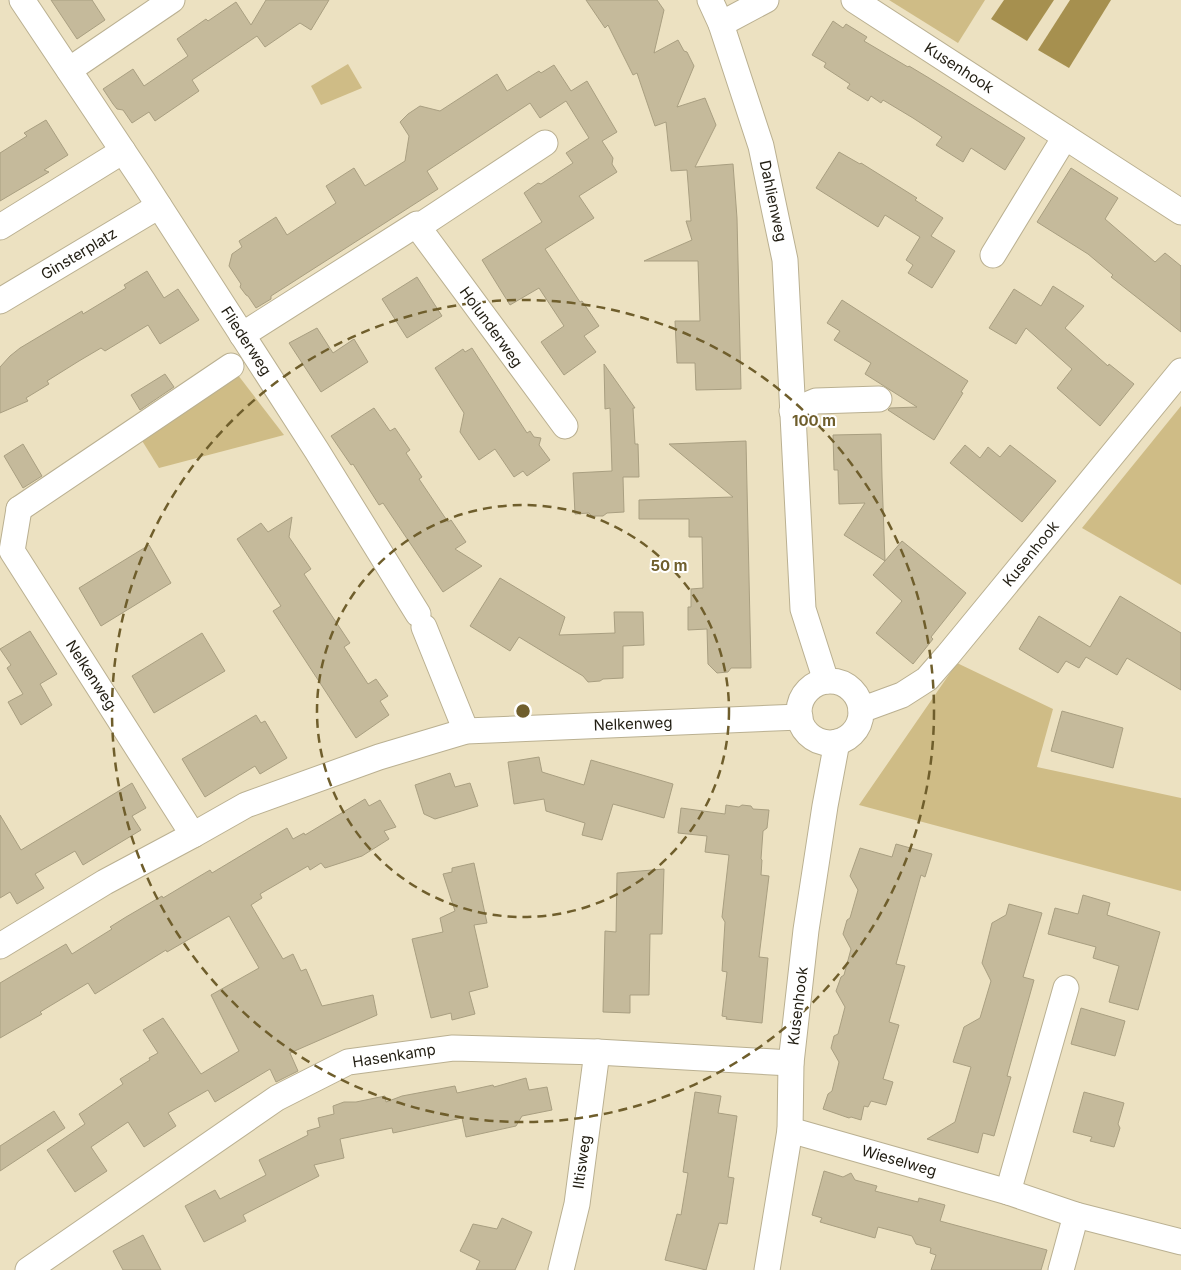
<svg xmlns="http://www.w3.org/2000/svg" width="1181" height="1270" font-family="Inter,sans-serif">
<rect width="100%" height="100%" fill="#ece1c1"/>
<g fill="#cfbc86">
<path d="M889,0H985L958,43Z"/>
<path d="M348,64L362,88L321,105L311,86Z"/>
<path d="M231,366L284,435L159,468L136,431Z"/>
<path d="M1181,406V585L1082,528Z"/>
<path d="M957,663L1053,709L1037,767L1181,798V891L859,805Z"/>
</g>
<g fill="#a6904f">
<path d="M1004,0H1054L1027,41L991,19Z"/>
<path d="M1070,0H1111L1069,68L1038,50Z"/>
</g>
<g fill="#c5ba9b" stroke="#a99f81">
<path d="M51,0H92L105,20L77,39Z"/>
<path d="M266,0H329L311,30L300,23L265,47L257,36L192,80L199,91L155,121L149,112L132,123L123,110L117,109L113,104L103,89L133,69L144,86L188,56L177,39L206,19L208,21L236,2L251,25Z"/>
<path d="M586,0H657L664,10L654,53L678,40L684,51L687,52L694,66L677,107L705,98L716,125L695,167L733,164L737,218L741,389L696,390L695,363H677L675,321H700L698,261H644L692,240L686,221H691L687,170L671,171L666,122L655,126L637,73L633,75L608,25L605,28Z"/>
<path d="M833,21L843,28L846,24L867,37L864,41L908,67L909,66L929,78L1025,138L1005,170L971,148L963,162L936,145L942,137L913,118L883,100L881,103L871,96L868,101L847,88L850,84L824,67L826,63L812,55Z"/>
<path d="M554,65L571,91L587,81L617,132L602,141L613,158L612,164L617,172L579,196L594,218L545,249L580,302L582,301L599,326L584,336L596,352L564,375L541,342L564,326L539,288L510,305L482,260L542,222L524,193L538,183L541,184L573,163L566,153L589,138L566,101L540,118L530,103L427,171L438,189L271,296V299L256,308L248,296L246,295L240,287L241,284L229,266L232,254L242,247L239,241L276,217L287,235L336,203L326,186L354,168L365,186L405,161L409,136L400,122L408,114L420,106L440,111L497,74L507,91L539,71L541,73Z"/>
<path d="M46,120L68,155L44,170L49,172L0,201V153L27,136L24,133Z"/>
<path d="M839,152L860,164L861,163L917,198L915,200L943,218L931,236L955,251L932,288L908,273L913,265L906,260L920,237L885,215L878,227L816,188Z"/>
<path d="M1071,168L1118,198L1105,219L1155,262L1165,253L1181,266V332L1111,277L1113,275L1088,254L1037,222Z"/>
<path d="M147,271L164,298L178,289L199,320L160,344L148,325L105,351L101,348L79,361L47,381L49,384L26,398L28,401L0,413V367L10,356L20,348L82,311L83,314L126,288L124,285Z"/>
<path d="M417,277L442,316L407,338L382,299Z"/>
<path d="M1053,286L1084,306L1065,328L1108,366L1109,364L1134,384L1100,426L1057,388L1072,369L1026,328L1016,344L989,328L1014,289L1041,306Z"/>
<path d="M842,300L968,381L961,392L963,393L934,440L888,410L890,408L917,407L865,374L871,363L834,340L840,331L827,323Z"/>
<path d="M317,328L333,353L354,339L368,362L321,392L289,343Z"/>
<path d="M472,348L527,433L530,431L534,437L541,438L539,445L550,460L527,476L523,471L514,477L495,449L479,460L460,432L464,413L435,368L463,349L465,352Z"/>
<path d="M604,364L635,408H633L635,444H638L639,477H623L624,512L607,513L603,516H592L589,513L575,514L573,473L612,471L610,408L605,409Z"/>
<path d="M165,374L174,387L140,410L131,395Z"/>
<path d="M374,408L390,431L395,428L410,450L406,453L422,477L419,479L448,522L451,520L466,542L455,549L482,566L443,592L383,503L379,505L353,464L351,465L331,436Z"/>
<path d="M881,434L882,477L885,561L844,535L865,503L839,504L838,470H834L833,435Z"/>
<path d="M746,441L751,668H731L728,672L717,673L708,664L707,629L688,630V607H691V589L703,588L702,537H689V519H639V500L733,497L669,444Z"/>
<path d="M23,444L42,476L23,488L4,456Z"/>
<path d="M965,445L980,458L988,447L1000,457L1010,445L1056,481L1022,522L950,463Z"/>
<path d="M292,517L289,537L311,569L304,574L350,643L344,647L368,684L376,679L388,696L380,701L389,715L356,738L273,611L281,606L237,539L261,523L268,532Z"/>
<path d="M902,541L966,593L931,637L933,639L913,664L876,633L902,601L873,575Z"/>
<path d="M149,545L171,583L101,626L79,588Z"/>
<path d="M500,578L565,617L559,635L615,633L614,612H643L644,645L623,646V678L603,679L600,681L588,682L583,676L519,637L510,651L470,626Z"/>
<path d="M1120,596L1181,633V690L1127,658L1117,675L1086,657L1079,668L1066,661L1058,673L1019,649L1039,616L1090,647Z"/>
<path d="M30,631L57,674L40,684L52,705L21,725L8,702L23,694L7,668L11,665L0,649Z"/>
<path d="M202,633L225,671L154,713L132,676Z"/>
<path d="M1062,711L1123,728L1113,768L1051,751Z"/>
<path d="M256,715L261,723L265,721L287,758L260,774L255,766L205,797L182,759Z"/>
<path d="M539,757L542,772L584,785L591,760L673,784L664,818L613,804L602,840L582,835L585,823L546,811L544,799L514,804L508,762Z"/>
<path d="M450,773L455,787L470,783L478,806L435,819L424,814L415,785Z"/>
<path d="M132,783L146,808L132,816L141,830L83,865L75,851L35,874L44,888L17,904L10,892L0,898V815L21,850Z"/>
<path d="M365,799L369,806L380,800L396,827L384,831L389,839L362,856L325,868L321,863L310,870L308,866L260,894L262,898L251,905L283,959L293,954L301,971L306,969L322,1006L373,995L377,1015L290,1053L298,1071L276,1082L270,1069L215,1102L208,1090L168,1113L176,1126L144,1147L128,1122L91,1147L107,1171L75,1192L47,1150L85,1124L79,1114L123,1084L120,1079L150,1060L149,1058L158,1053L143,1030L163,1018L201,1074L239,1051L211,995L259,968L229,916L167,952L166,950L95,994L88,983L40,1012L42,1014L0,1038V983L66,944L72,954L112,929L110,927L126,917L162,896L163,898L210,870L212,873L287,828L293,839L304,833L305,835Z"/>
<path d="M726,805L739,807L742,805L751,806L753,809L769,810L767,828L763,831L761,859L762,860L761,875L769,876L759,957L768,958L762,1023L726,1019L727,1017L722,1016L727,972L722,971L725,922L722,917L729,855L705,852L707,836L678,833L681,808L725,814Z"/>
<path d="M896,844L932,854L925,877L921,875L896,964L905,966L889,1022L899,1025L883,1079L893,1082L886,1105L871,1101L868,1107L864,1106L861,1120L851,1117L849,1118L823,1109L828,1094L832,1091L839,1062L831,1048L834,1036L838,1034L845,1007L836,991L841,977L844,975L851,949L843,934L847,920L850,918L858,890L850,876L860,848L892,857Z"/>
<path d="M474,863L487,923L474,925L488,987L469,992L475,1014L452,1020L451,1013L431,1018L412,939L443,932L440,918L455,911L443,874L452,872V868Z"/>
<path d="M664,869L662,934H650L649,995H630V1013L603,1012L605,931L616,932L617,873Z"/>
<path d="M1083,895L1110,903L1107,915L1160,932L1138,1010L1109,1002L1119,966L1093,958L1096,947L1048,934L1055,908L1078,914Z"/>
<path d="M1009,904L1042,913L1023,977L1034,980L1007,1076L1011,1077L994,1136L983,1133L978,1153L927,1139L955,1122L971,1067L953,1062L964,1027L980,1018L991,981L982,963L992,923L1006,915Z"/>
<path d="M1081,1008L1125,1021L1115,1056L1071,1044Z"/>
<path d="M526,1078L529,1090L547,1087L552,1110L522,1116L516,1126L466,1137L462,1118L393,1133L392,1128L340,1139L344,1158L314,1165L319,1176L243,1215L246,1221L204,1242L185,1206L215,1190L220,1199L266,1175L259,1160L308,1135L307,1131L320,1127L318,1118L334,1114L333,1106L344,1102H356L385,1096L386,1102L402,1096L455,1086L457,1093L493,1085L494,1087Z"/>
<path d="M695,1092L721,1096L718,1113L737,1116L728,1177L734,1178L727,1224L719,1223L706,1270L665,1260L677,1214L681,1215L688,1173L683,1172Z"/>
<path d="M1084,1092L1124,1103L1118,1124L1120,1128L1114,1147L1090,1141L1092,1137L1073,1132Z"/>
<path d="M54,1111L65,1128L0,1171V1146Z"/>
<path d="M824,1171L843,1177L851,1173L855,1180L877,1186L875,1191L918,1202L919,1198L945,1205L940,1221L1047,1250L1041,1270H931L936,1255L930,1253L931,1248L916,1244L912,1236L878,1227L875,1238L820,1222L822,1218L812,1215Z"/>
<path d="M502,1218L532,1232L515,1270H476L480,1261L460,1251L468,1235L473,1224L497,1229Z"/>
<path d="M143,1235L161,1270H123L113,1251Z"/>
</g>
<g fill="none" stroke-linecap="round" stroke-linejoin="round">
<defs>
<g id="street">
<path d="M22,0L143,181L317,451L418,614"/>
<path d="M710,0L721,24L761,146L785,260L803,609L826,681"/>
<path d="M854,0L1181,212"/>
<path d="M721,24L766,0"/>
<path d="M69,70L172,0"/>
<path d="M0,227L123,151"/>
<path d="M418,227L565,426"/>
<path d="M993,255L1065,137"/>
<path d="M0,301L159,206"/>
<path d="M242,335L417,224L418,227L545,143"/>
<path d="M792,411L816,401L879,399"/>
<path d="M19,509L12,551L193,835"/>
<path d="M19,509L231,366"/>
<path d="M424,627L466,731"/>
<circle cx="830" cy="712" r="31"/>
<path d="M861,710L902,695L927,679L948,655L1181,371"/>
<path d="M0,946L105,882L193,835L246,805L379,757L466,731L800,717"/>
<path d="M790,1130L1008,1192L1076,1215L1181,1242"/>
<path d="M1008,1192L1066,988"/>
<path d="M28,1270L277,1098L348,1062L453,1048L597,1052L791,1063"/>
<path d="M561,1270L577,1204L597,1052"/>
<path d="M767,1270L790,1130L791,1063L806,930L825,806L837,742"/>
<path d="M1061,1270L1076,1215"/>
</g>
</defs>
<use href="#street" stroke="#bab091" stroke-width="27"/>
<use href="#street" stroke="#fff" stroke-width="25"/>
</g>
<g fill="none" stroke="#6f5e2c" stroke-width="2.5" stroke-dasharray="9 6">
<circle cx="523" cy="711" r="206"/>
<circle cx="523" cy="711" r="411"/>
</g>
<g text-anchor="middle" stroke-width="4" stroke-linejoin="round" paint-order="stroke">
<g font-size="15" fill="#211d12" stroke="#fff">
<text transform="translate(959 68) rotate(33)" y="5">Kusenhook</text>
<text transform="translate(773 201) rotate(78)" y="5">Dahlienweg</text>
<text transform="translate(79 254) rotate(-31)" y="5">Ginsterplatz</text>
<text transform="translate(491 327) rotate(54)" y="5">Holunderweg</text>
<text transform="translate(246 341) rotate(57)" y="5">Fliederweg</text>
<text transform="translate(1031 554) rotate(-51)" y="5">Kusenhook</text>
<text transform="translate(91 675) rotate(57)" y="5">Nelkenweg</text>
<text transform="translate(633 724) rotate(-2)" y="5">Nelkenweg</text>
<text transform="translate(798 1006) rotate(-83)" y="5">Kusenhook</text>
<text transform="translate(394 1056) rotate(-9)" y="5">Hasenkamp</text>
<text transform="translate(899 1161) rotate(16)" y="5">Wieselweg</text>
<text transform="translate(582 1162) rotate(-82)" y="5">Iltisweg</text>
</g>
</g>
<circle cx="523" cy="711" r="8" fill="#6f5e2c" stroke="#fff" stroke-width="2.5"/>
<g font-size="15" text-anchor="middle" font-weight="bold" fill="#6f5e2c" stroke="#fff" stroke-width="4" stroke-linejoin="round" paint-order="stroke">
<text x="814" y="426">100 m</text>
<text x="669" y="571">50 m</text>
</g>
</svg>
